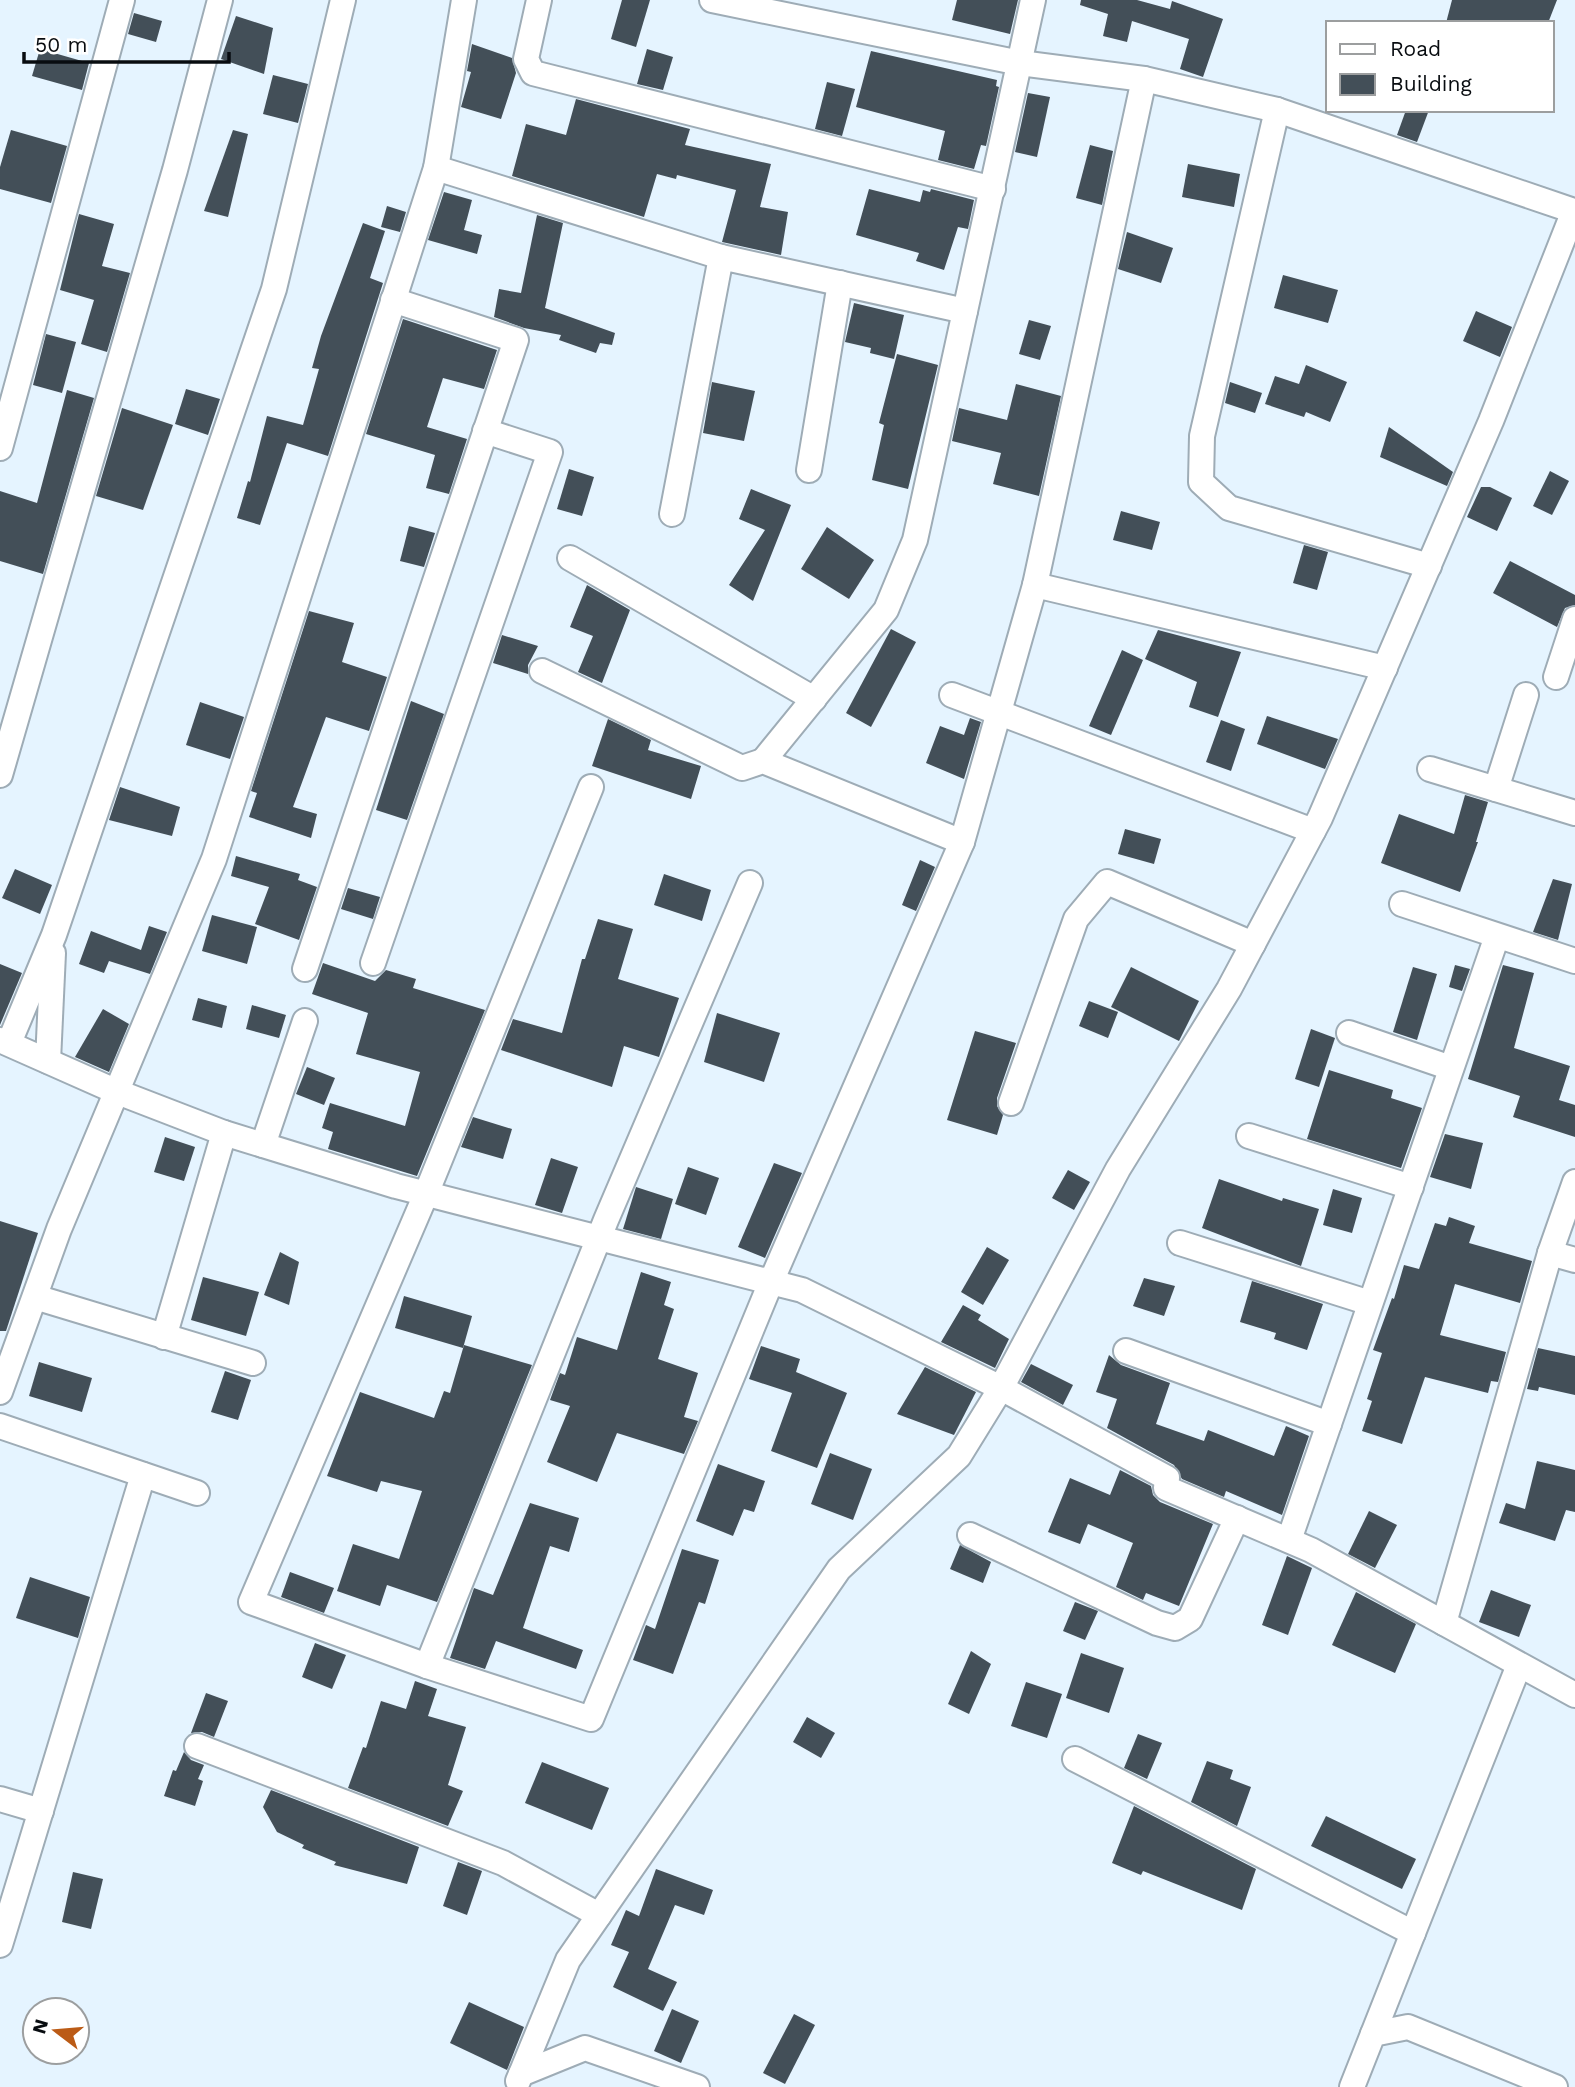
<svg xmlns="http://www.w3.org/2000/svg" width="1575" height="2087" font-family="'Work Sans',sans-serif">
<rect width="100%" height="100%" fill="#e5f4ff"/>
<g fill="#434f58">
<path d="M622,0H650L636,47L611,39Z"/>
<path d="M957,0H1018L1010,34L952,20Z"/>
<path d="M1081,0H1137L1170,9L1172,1L1223,19L1203,77L1180,69L1189,39L1132,21L1127,42L1103,36L1108,14L1080,5Z"/>
<path d="M1452,0H1557L1548,23H1446Z"/>
<path d="M134,13L162,21L156,42L128,34Z"/>
<path d="M236,16L273,28L264,74L221,59Z"/>
<path d="M472,44L512,58L516,73L501,119L461,107L471,72L467,71Z"/>
<path d="M40,49L89,63L82,90L32,76Z"/>
<path d="M647,49L673,57L663,90L637,84Z"/>
<path d="M871,51L997,80L996,86L999,87L986,146L981,145L974,169L938,160L945,131L856,107Z"/>
<path d="M273,75L308,84L298,123L263,114Z"/>
<path d="M827,82L855,89L842,136L815,129Z"/>
<path d="M1028,93L1050,97L1037,157L1015,152Z"/>
<path d="M576,99L690,129L685,145L771,164L760,207L788,212L781,255L722,242L736,190L677,175L676,179L657,174L644,217L512,176L526,124L566,135Z"/>
<path d="M1406,110H1429L1417,142L1397,135Z"/>
<path d="M11,130L67,146L51,203L0,189V167Z"/>
<path d="M233,130L248,134L228,217L204,211Z"/>
<path d="M1090,145L1113,151L1102,205L1076,198Z"/>
<path d="M1188,164L1240,174L1234,207L1182,197Z"/>
<path d="M869,189L920,202L923,190L930,192L931,189L974,200L968,229L958,227L944,270L916,261L919,253L856,235Z"/>
<path d="M444,192L472,200L464,230L482,235L477,254L428,240Z"/>
<path d="M387,206L406,212L400,232L381,227Z"/>
<path d="M79,214L114,224L102,266L130,273L107,352L81,344L94,300L60,290Z"/>
<path d="M537,215L563,223L545,308L615,333L612,345L600,343L596,353L559,340L561,335L524,328L494,317L499,289L521,293Z"/>
<path d="M363,223L385,231L370,278L383,283L328,456L287,443L260,525L237,518L248,481L250,482L267,416L303,425L319,369L312,368L321,336Z"/>
<path d="M1127,232L1173,248L1161,283L1118,269Z"/>
<path d="M1283,275L1338,290L1328,323L1274,308Z"/>
<path d="M854,303L904,315L894,359L870,353L871,348L845,342Z"/>
<path d="M1476,311L1512,327L1500,357L1463,341Z"/>
<path d="M403,319L497,350L484,389L443,378L427,427L467,439L449,494L426,488L435,455L366,434Z"/>
<path d="M1029,320L1051,326L1040,360L1019,354Z"/>
<path d="M46,334L76,342L62,393L33,385Z"/>
<path d="M897,354L938,365L908,489L872,480L884,425L879,423Z"/>
<path d="M1306,365L1347,382L1330,422L1306,412L1304,417L1265,404L1275,376L1299,384Z"/>
<path d="M712,382L755,391L744,441L703,433Z"/>
<path d="M1230,382L1262,393L1255,413L1225,403Z"/>
<path d="M1016,384L1061,396L1039,496L993,484L1001,453L952,441L959,408L1007,420Z"/>
<path d="M186,389L220,399L208,435L175,424Z"/>
<path d="M67,390L94,398L43,574L0,561V491L37,503Z"/>
<path d="M122,408L173,425L143,510L96,496Z"/>
<path d="M1389,427L1453,472L1447,486L1380,457Z"/>
<path d="M569,469L594,477L582,516L557,509Z"/>
<path d="M1550,471L1569,481L1552,515L1533,506Z"/>
<path d="M1481,487H1490L1512,498L1497,531L1467,517Z"/>
<path d="M751,489L791,505L753,601L729,585L765,530L739,519Z"/>
<path d="M1121,511L1160,522L1152,550L1113,540Z"/>
<path d="M409,526L435,533L424,567L400,561Z"/>
<path d="M827,527L874,560L849,599L801,569Z"/>
<path d="M1304,545L1328,552L1317,590L1293,583Z"/>
<path d="M1510,561L1575,595V605L1565,608L1557,627L1493,593Z"/>
<path d="M587,585L630,610L602,683L578,672L593,636L570,627Z"/>
<path d="M309,611L354,623L342,662L387,677L369,731L326,717L293,807L317,814L311,838L249,817L257,793L251,791Z"/>
<path d="M891,629L916,642L871,727L846,713Z"/>
<path d="M1158,630L1241,652L1218,717L1189,707L1197,682L1145,659Z"/>
<path d="M502,635L538,646L528,665V674L493,663Z"/>
<path d="M1122,650L1143,660L1111,735L1089,726Z"/>
<path d="M411,701L444,714L407,820L376,810Z"/>
<path d="M200,702L244,717L230,759L186,745Z"/>
<path d="M1267,716L1338,739L1325,769L1257,744Z"/>
<path d="M970,718L981,722L964,779L926,763L940,726L964,735Z"/>
<path d="M608,719L651,740L648,750L701,766L691,799L592,766Z"/>
<path d="M1221,720L1245,729L1231,771L1206,762Z"/>
<path d="M120,787L180,807L172,836L109,820Z"/>
<path d="M1465,795L1488,802L1476,842H1478L1460,892L1381,863L1399,814L1454,834Z"/>
<path d="M1125,829L1161,839L1154,864L1118,854Z"/>
<path d="M236,856L300,874L298,880L317,887L299,940L255,924L269,887L231,876Z"/>
<path d="M920,860L935,867L916,911L902,905Z"/>
<path d="M15,869L52,885L40,914L2,898Z"/>
<path d="M664,874L711,890L702,921L654,905Z"/>
<path d="M1553,879L1572,884L1558,940L1533,932Z"/>
<path d="M348,888L380,897L373,919L341,909Z"/>
<path d="M212,915L257,927L247,964L202,951Z"/>
<path d="M598,919L633,929L618,979L679,998L659,1057L624,1046L612,1087L501,1050L513,1019L562,1033L582,959H585Z"/>
<path d="M149,926L167,932L150,974L109,961L104,973L79,964L91,931L141,950Z"/>
<path d="M323,963L375,981L386,970L416,979L413,988L485,1010L417,1176L328,1149L333,1132L322,1128L330,1103L405,1126L420,1072L356,1054L368,1013L312,994Z"/>
<path d="M0,964L22,973L0,1025Z"/>
<path d="M1455,965L1470,969L1462,991L1449,987Z"/>
<path d="M1503,965L1534,973L1514,1048L1570,1066L1559,1100L1575,1105V1137L1513,1117L1520,1096L1468,1079Z"/>
<path d="M1131,967L1199,1001L1179,1041L1111,1007Z"/>
<path d="M1413,967L1437,974L1417,1040L1393,1032Z"/>
<path d="M198,998L227,1006L222,1028L192,1020Z"/>
<path d="M1089,1001L1118,1012L1108,1038L1079,1026Z"/>
<path d="M252,1005L286,1015L279,1038L246,1029Z"/>
<path d="M103,1009L129,1024L109,1072L75,1057Z"/>
<path d="M717,1013L780,1033L764,1082L704,1062Z"/>
<path d="M1311,1029L1335,1038L1319,1087L1295,1079Z"/>
<path d="M975,1031L1016,1043L997,1098V1106L1003,1115L997,1135L947,1120Z"/>
<path d="M307,1067L335,1078L324,1105L296,1094Z"/>
<path d="M1329,1070L1393,1090L1391,1098L1422,1108L1401,1168L1307,1139Z"/>
<path d="M473,1117L512,1129L503,1159L461,1147Z"/>
<path d="M1445,1134L1483,1143L1471,1189L1430,1177Z"/>
<path d="M165,1137L195,1147L184,1181L154,1172Z"/>
<path d="M551,1158L578,1167L562,1213L535,1205Z"/>
<path d="M774,1163L802,1173L765,1258L738,1247Z"/>
<path d="M688,1167L719,1178L706,1215L675,1204Z"/>
<path d="M1068,1170L1090,1182L1074,1210L1052,1198Z"/>
<path d="M1219,1179L1282,1201L1283,1198L1319,1209L1301,1266L1202,1228Z"/>
<path d="M636,1187L673,1199L661,1239L623,1229Z"/>
<path d="M1333,1189L1362,1198L1352,1233L1323,1225Z"/>
<path d="M1449,1217L1475,1226L1469,1243L1532,1261L1520,1303L1455,1284L1440,1335L1506,1352L1498,1382L1491,1381L1488,1393L1425,1377L1402,1444L1362,1431L1372,1401L1367,1399L1382,1353L1373,1350L1392,1298L1394,1299L1404,1265L1419,1269L1435,1223L1446,1226Z"/>
<path d="M0,1221L38,1233L6,1331H0Z"/>
<path d="M987,1247L1009,1260L983,1305L961,1292Z"/>
<path d="M280,1252L299,1262L289,1305L264,1295Z"/>
<path d="M641,1272L671,1282L664,1305L674,1309L658,1359L698,1373L684,1417L698,1421L684,1454L617,1433L597,1482L547,1462L570,1406L550,1400L560,1373L565,1375L577,1337L617,1350Z"/>
<path d="M203,1277L259,1292L246,1336L191,1320Z"/>
<path d="M1144,1278L1175,1286L1164,1316L1133,1306Z"/>
<path d="M1252,1281L1323,1304L1307,1350L1274,1339L1276,1333L1240,1322Z"/>
<path d="M404,1296L472,1316L463,1348L395,1328Z"/>
<path d="M963,1305L981,1315L978,1320L1009,1339L995,1368L941,1342Z"/>
<path d="M464,1345L532,1365L437,1602L387,1585L380,1606L337,1591L353,1544L399,1559L422,1491L381,1481L377,1492L327,1476L360,1392L434,1418L444,1391L450,1393Z"/>
<path d="M761,1346L800,1359L796,1372L847,1393L817,1468L771,1451L792,1393L749,1379Z"/>
<path d="M1538,1348L1575,1356V1395L1539,1387L1538,1391L1527,1389Z"/>
<path d="M1109,1355L1121,1365L1170,1383L1156,1424L1204,1441L1208,1430L1274,1456L1286,1426L1309,1436L1282,1515L1226,1491L1224,1497L1182,1479L1174,1465L1107,1428L1117,1399L1096,1392Z"/>
<path d="M39,1362L92,1378L82,1412L29,1396Z"/>
<path d="M1031,1364L1073,1385L1063,1405L1021,1382Z"/>
<path d="M925,1367L976,1392L954,1435L897,1414Z"/>
<path d="M225,1371L251,1380L238,1420L211,1412Z"/>
<path d="M830,1453L872,1469L853,1520L811,1504Z"/>
<path d="M1537,1461L1575,1470V1512L1566,1510L1555,1541L1499,1523L1506,1503L1525,1509Z"/>
<path d="M718,1464L765,1481L754,1512L744,1509L733,1536L696,1521Z"/>
<path d="M1120,1470L1151,1486L1153,1495L1160,1502L1213,1524L1179,1606L1146,1593L1143,1600L1116,1587L1133,1543L1088,1524L1080,1544L1048,1532L1070,1478L1110,1495Z"/>
<path d="M530,1503L579,1518L569,1552L550,1546L523,1628L583,1650L576,1669L496,1641L485,1669L450,1658L474,1588L493,1595Z"/>
<path d="M1369,1511L1397,1525L1375,1568L1348,1554Z"/>
<path d="M960,1545L991,1562L983,1583L950,1569Z"/>
<path d="M682,1549L719,1560L705,1604L699,1602L673,1674L633,1660L646,1625L655,1629Z"/>
<path d="M1287,1556L1312,1568L1288,1635L1262,1625Z"/>
<path d="M290,1572L334,1588L324,1613L281,1597Z"/>
<path d="M30,1577L90,1597L78,1638L16,1618Z"/>
<path d="M1491,1590L1531,1605L1519,1637L1479,1622Z"/>
<path d="M1356,1592L1416,1624L1395,1673L1332,1645Z"/>
<path d="M1075,1602L1098,1611L1085,1640L1063,1631Z"/>
<path d="M315,1643L346,1655L332,1689L302,1677Z"/>
<path d="M971,1651L991,1664L969,1714L948,1704Z"/>
<path d="M1081,1653L1124,1668L1109,1713L1066,1698Z"/>
<path d="M415,1681L437,1689L428,1716L466,1727L448,1785L463,1791L448,1826L348,1788L363,1747L366,1748L381,1701L406,1709Z"/>
<path d="M1026,1682L1062,1694L1047,1738L1011,1726Z"/>
<path d="M206,1693L228,1701L214,1737L202,1732L191,1733Z"/>
<path d="M807,1717L835,1733L821,1758L793,1742Z"/>
<path d="M1138,1734L1162,1743L1147,1779L1124,1768Z"/>
<path d="M184,1752L191,1760L204,1765L198,1779L203,1781L195,1806L164,1796L173,1770L176,1771Z"/>
<path d="M1207,1761L1233,1770L1230,1779L1251,1787L1237,1826L1191,1802Z"/>
<path d="M542,1762L609,1788L592,1830L525,1803Z"/>
<path d="M271,1790L419,1847L407,1884L334,1865L336,1862L302,1848L304,1845L277,1832L263,1807Z"/>
<path d="M1134,1806L1256,1869L1242,1910L1143,1871L1141,1875L1112,1863Z"/>
<path d="M1326,1816L1416,1859L1402,1889L1311,1846Z"/>
<path d="M458,1862L482,1871L467,1915L443,1906Z"/>
<path d="M656,1869L713,1890L704,1915L675,1905L648,1969L677,1982L663,2011L613,1987L629,1952L611,1945L626,1910L639,1916Z"/>
<path d="M73,1872L103,1879L91,1929L62,1922Z"/>
<path d="M469,2002L524,2027L507,2070L450,2043Z"/>
<path d="M672,2009L699,2021L681,2063L654,2051Z"/>
<path d="M794,2014L815,2025L785,2084L763,2073Z"/>
</g>
<g fill="none" stroke-linecap="round" stroke-linejoin="round">
<defs>
<g id="minor">
<path d="M539,0L526,59L533,73L993,189"/>
<path d="M1144,79L1035,585L1385,668"/>
<path d="M1277,110L1202,436L1201,482L1229,508L1429,566"/>
<path d="M436,168L721,257"/>
<path d="M0,448L122,0"/>
<path d="M809,470L840,283"/>
<path d="M672,514L721,257L965,311"/>
<path d="M570,558L814,699"/>
<path d="M542,671L742,768L763,761L962,842"/>
<path d="M1556,677L1575,619"/>
<path d="M952,695L1313,831"/>
<path d="M763,761L886,610L915,540L1033,0"/>
<path d="M1430,769L1575,813"/>
<path d="M0,775L175,170L220,0"/>
<path d="M591,787L426,1194L251,1602L427,1666L591,1719L771,1282L962,842L1035,585"/>
<path d="M1496,789L1526,695"/>
<path d="M1402,904L1575,961"/>
<path d="M373,963L550,452L485,431"/>
<path d="M305,969L516,340L393,300"/>
<path d="M1349,1033L1451,1068"/>
<path d="M0,1040L115,1091L224,1133L396,1186L802,1290L1001,1388L1167,1478L1166,1488L1311,1550L1575,1695"/>
<path d="M9,1043L54,935L274,289L343,0"/>
<path d="M48,1061L53,953"/>
<path d="M1011,1103L1076,919L1107,882L1253,944"/>
<path d="M1249,1136L1411,1187"/>
<path d="M263,1145L305,1021"/>
<path d="M1180,1243L1370,1303"/>
<path d="M1550,1253L1575,1260"/>
<path d="M35,1297L253,1363"/>
<path d="M164,1337L224,1133"/>
<path d="M1126,1351L1329,1424"/>
<path d="M0,1392L59,1229L214,859L436,168L464,0"/>
<path d="M0,1426L197,1493"/>
<path d="M970,1535L1157,1623L1175,1628L1190,1619L1237,1518"/>
<path d="M1289,1540L1497,936"/>
<path d="M1444,1623L1550,1253L1575,1182"/>
<path d="M427,1666L606,1220L750,883"/>
<path d="M197,1746L503,1863L599,1915"/>
<path d="M1075,1759L1413,1933"/>
<path d="M0,1799L41,1811"/>
<path d="M0,1945L143,1475"/>
<path d="M1373,2034L1519,1665"/>
<path d="M521,2074L568,1960L839,1569L959,1456L1001,1388L1118,1169L1229,989L1320,818L1491,421L1574,211L1277,110L1144,79L1020,63L712,0"/>
<path d="M518,2081L521,2074L585,2048L697,2087"/>
<path d="M1352,2087L1373,2034L1408,2027L1555,2087"/>
</g>
</defs>
<use href="#minor" stroke="#9eacb6" stroke-width="28"/>
<use href="#minor" stroke="#fff" stroke-width="24"/>
</g>
<rect x="1326" y="21" width="228" height="91" fill="#ffffff" stroke="#9c9e9f" stroke-width="2"/>
<rect x="1340" y="44" width="35" height="10" fill="#ffffff" stroke="#9c9e9f" stroke-width="2"/>
<text x="1390" y="56" font-size="21" fill="#080c10">Road</text>
<rect x="1340" y="74" width="35" height="21" fill="#434f58" stroke="#9c9e9f" stroke-width="2"/>
<text x="1390" y="91" font-size="21" fill="#080c10">Building</text>
<g transform="translate(56 2031) rotate(286)"><circle r="33" fill="#ffffff" stroke="#9c9e9f" stroke-width="2"/>
<path d="M0-5L12 26L0 18L-12 26Z" fill="#bb5b16"/>
<text y="-10" font-size="19" font-weight="bold" text-anchor="middle" fill="#080c10">N</text>
</g>
<path d="M24 52v10h205v-10" fill="none" stroke="#080c10" stroke-width="3.5"/>
<text x="35" y="52" font-size="21" fill="#080c10" stroke="#ffffff" stroke-width="5" paint-order="stroke">50 m</text>
</svg>
